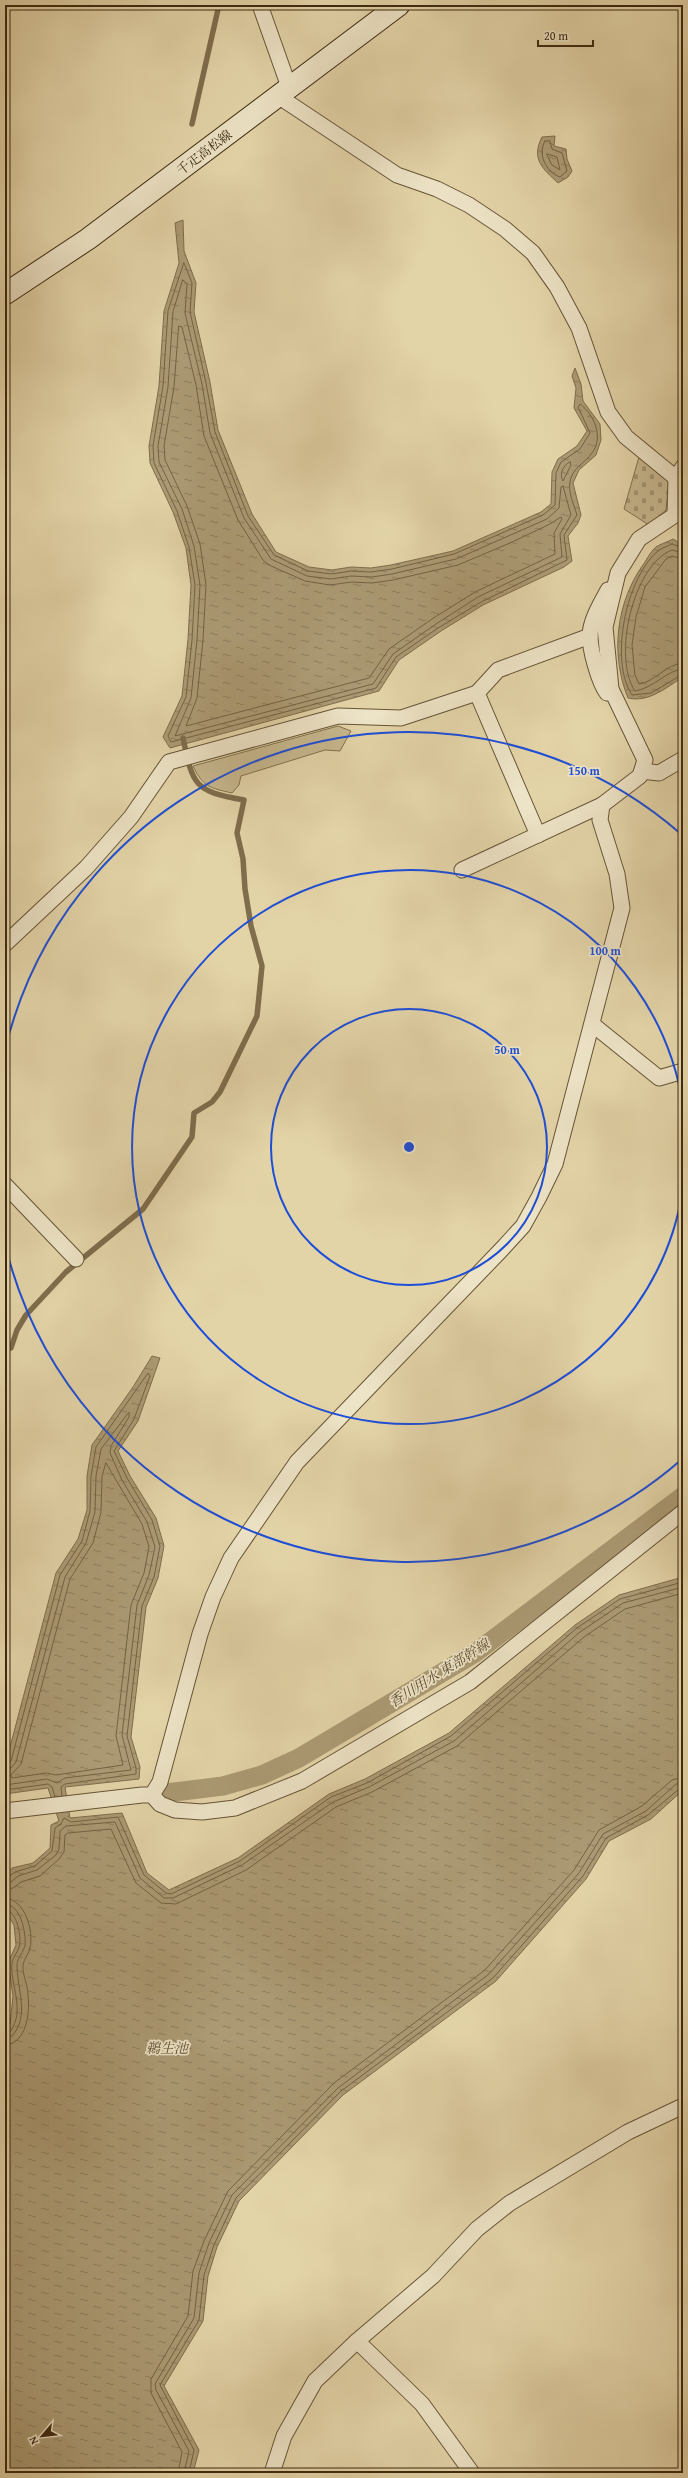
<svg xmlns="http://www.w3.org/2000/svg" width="688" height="2478" font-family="'Gentium Book Plus','Noto Serif JP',serif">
<defs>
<pattern id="cemetery-stones" width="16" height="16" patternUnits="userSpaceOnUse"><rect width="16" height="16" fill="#c7b78e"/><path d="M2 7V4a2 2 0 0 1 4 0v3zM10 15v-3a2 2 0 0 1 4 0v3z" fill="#a39573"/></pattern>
<pattern id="water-ripples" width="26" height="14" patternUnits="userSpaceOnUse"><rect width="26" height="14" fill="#ab9a74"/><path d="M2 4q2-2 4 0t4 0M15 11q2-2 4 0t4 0" fill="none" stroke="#8c7e5e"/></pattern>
</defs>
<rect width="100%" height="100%" fill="#e3d4a8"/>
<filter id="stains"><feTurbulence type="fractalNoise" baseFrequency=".005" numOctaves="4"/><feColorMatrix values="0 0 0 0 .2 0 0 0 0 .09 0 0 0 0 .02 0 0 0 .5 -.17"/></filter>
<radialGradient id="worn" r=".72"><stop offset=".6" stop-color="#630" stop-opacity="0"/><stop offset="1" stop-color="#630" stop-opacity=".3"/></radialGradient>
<path fill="#c7b78e" stroke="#82704f" d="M338,726L351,731L340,751L325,750L241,776L239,785L232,793C210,788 203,787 193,766Z"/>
<path fill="url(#cemetery-stones)" stroke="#82704f" d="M639,457L669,481L666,510L649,525L624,509Z"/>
<g fill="url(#water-ripples)" stroke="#7f6d4c">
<path d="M555,136L554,146L566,149L567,159L572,171L568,177L558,183C542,168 531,159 542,137Z"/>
<path d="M183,220L184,251L196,283L194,312L210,382L218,430L252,514L276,552L309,567L332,570L351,567L371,568L391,565L453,551L541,512L551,504L552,472L558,459L577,446L587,431L574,408L576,388L572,376L575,368L581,384L583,401L600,424L601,440L596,455L579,470L573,483L581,515L578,523L568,536L572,561L564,567L483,605L441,631L399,660L379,691L170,748L163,737L182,696L188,639L191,585L186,548L173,512L150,463L149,446L159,386L164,311L179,263L175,223Z"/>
<path d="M673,539L683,545V677C667,687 649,703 628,698C610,654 616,601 645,562C648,557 652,550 656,547C660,544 668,542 673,539Z"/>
<path d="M152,1356L160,1358L138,1421L118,1451L130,1476L156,1518L164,1546L158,1578L146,1607L131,1737L140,1767L139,1779L65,1787L70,1818L122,1813L147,1873L169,1890L238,1858L329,1794L365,1779L449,1733L575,1625L619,1595L683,1577V1790L651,1819L609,1841L586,1879L496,1981L343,2095L239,2201L217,2247L208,2276L203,2321L164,2386L199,2450L193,2473H5V2032L10,2024L13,1996L8,1963L16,1945L14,1925L5,1911V1876L12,1868L33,1863L50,1848L51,1825L59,1821L48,1788L5,1794V1766L56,1573L78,1539L87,1510V1476L92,1445L133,1387Z"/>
</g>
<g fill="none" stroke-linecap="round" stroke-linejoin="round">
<g stroke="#746242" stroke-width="1">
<path d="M545,141H550L552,149L562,153L567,171L560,177C546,172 537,154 545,141Z"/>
<path d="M547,154L557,157L560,170L552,165Z"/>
<path d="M184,263L192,283L190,312L206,383L215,432L248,516L274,555L308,571L332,574L351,571L371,572L392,569L454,554L543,515L555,505L556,473L561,462L580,449L590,433L578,407L580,404C594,414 604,438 592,453C584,464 572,468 570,482C568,493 574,505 577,515L564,535L567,560L481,602L438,628L396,657L376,688L171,742L168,736L186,697L192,640L195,585L189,547L177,511L154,463L153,446L163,386L168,311Z"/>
<path d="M183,280L187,284L185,313L202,384L210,433L244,518L271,559L307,576L331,579L351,576L372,577L392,574L456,559L547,519L559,508L561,487L563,486L571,515L560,534L562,557L478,597L436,624L393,654L373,684L175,736L191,698L197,640L200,585L194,546L182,509L159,462L158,446L168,387L173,312Z"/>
<path d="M179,326L182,327L196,385L204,436L238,520L263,560L269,565L305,581L330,585L352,582L372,583L393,580L458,565L510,543L548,525L561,517L562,519L554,533L555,554L475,592L432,619L389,649L369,678L186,726L197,698L203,640L206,585L200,544L187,506L165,460L164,446L174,387Z"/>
<path d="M570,462L571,465L563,481C559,474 563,465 570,462Z"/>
<path d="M683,548L672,544C668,546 662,548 659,550C626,577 609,660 632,695L651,693L683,674"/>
<path d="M683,553L672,550C633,565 612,657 635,691C654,688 667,670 683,669"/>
<path d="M683,559L672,556L666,559L645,587L636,617L632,645L635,675L639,684C655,682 666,664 683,663"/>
<path d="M106,1463L142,1524L149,1547L144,1573L131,1605L116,1736L123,1765L56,1775L46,1773L12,1778L11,1775L21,1764L70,1579L93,1543L101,1512L102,1477Z"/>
<path d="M5,1764L11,1761L60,1575L82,1541L90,1511L91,1476L96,1447L148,1373L150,1376L134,1419L114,1451L127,1478L152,1520L160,1546L154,1577L142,1606L127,1736L136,1768V1774L65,1784L61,1787L62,1796"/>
<path d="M5,1769L11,1768L16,1762L65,1577L86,1543L95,1512L96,1476L101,1449L129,1412V1417L111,1446L110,1453L122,1480L147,1522L155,1547L149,1575L137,1605L122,1735L131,1770L65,1778L57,1783L47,1779L5,1785"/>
<path d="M5,1790L48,1784L52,1787L55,1797"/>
<path d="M5,1879L15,1872L35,1866L52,1851L55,1828L61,1824L64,1818L71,1822L118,1817L144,1875L166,1893L171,1894L240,1861L331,1797L367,1783L451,1736L577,1628L620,1599L683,1582"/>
<path d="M5,1884L11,1882L18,1876L37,1870L56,1855L59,1849L60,1831L66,1826L115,1822L140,1878L164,1898H173L242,1865L333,1802L369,1787L454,1741L580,1632L623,1603L683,1587"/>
<path d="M5,1890L13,1888L21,1882L40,1876L59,1859L64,1852L65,1835L68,1833L111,1829L136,1883L161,1903L176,1904L246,1870L336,1807L372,1792L457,1746L584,1637L625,1609L683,1593"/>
<path d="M5,1898C25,1899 34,1931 30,1948C29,1953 24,1959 23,1965C22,1974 28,1985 28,1995C30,2012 27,2044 5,2045"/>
<path d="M5,1904C21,1905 26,1932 25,1945C24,1952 17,1958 17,1965C17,1989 30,2016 12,2036L5,2039"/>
<path d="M5,1909C17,1911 22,1937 19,1947C18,1952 12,1958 12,1964C10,1985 26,2010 10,2032L5,2034"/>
<path d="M178,2473L182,2452L151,2393V2379L188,2316L193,2271L204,2241L228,2191L334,2083L485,1970L574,1870L599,1830L642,1806L672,1780L683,1777"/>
<path d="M184,2473L189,2451L156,2390L155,2384L194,2318L199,2273L209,2243L232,2195L338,2088L489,1974L579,1873L603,1834L646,1811L676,1784L683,1783"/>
<path d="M189,2473L194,2450L160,2385L199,2320L204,2275L214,2245L236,2198L341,2091L493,1978L583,1876L606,1838L648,1815L679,1789L683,1788"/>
</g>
<g stroke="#7f6d4c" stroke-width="5.5">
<path d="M192,124L219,5"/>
<path d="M11,1348L17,1330L26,1315L66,1272L143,1209L192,1137L194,1113L212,1102L220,1092L257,1016L262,966L251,926L245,889L243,859L237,833L244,800C194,791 193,786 183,738"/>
</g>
<path stroke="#ab9a74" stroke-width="19" d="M166,1793L223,1786L262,1775L299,1758L475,1653L683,1496"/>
<defs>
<g id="street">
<path d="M260,5L289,87"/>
<path d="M278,96L397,175L437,189L469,205L505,229L533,253L557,287L579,328L608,412L626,437L676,478"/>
<path d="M607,693C599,683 590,650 590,636C590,621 601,603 608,590"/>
<path d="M642,771L659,773L683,759"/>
<path d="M538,835L477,693L498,670L590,636"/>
<path d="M462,870L602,805"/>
<path d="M5,944L86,868L131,817L169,762L338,716L401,718L477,693"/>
<path d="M592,1024L659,1078L683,1071"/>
<path d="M5,1185L76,1259"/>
<path d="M152,1795L160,1782L200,1634L213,1597L231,1558L297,1462L502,1249L523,1226L539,1197L555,1164L622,908L617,874L600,820L602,805L640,776L645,760L611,689L605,627L618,573L639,539L675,515L676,478L683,467"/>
<path d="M5,1811L142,1795H152L160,1804L175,1810L202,1812L235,1808L302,1781L470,1682L683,1512"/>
<path d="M357,2341L422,2404L472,2473"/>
<path d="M272,2473L284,2436L315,2381L357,2341L433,2276L477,2229L510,2203L628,2132L683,2106"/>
</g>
<path id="secondary" d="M5,294L88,239L399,5"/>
</defs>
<use href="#street" stroke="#665436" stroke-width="17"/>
<use href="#secondary" stroke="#3d2910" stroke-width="23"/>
<use href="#street" stroke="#ede3c6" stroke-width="15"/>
<use href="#secondary" stroke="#ede3c6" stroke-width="21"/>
</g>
<g fill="none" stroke="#1d4ed8" stroke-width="2">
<circle cx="409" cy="1147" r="138"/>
<path d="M683 1188A277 277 0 1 1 683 1106"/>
<path d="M681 1460A415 415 0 0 1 5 1244M5 1050A415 415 0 0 1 681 834"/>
</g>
<g text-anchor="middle" stroke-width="3.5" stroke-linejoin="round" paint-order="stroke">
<g font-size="13" fill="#3d2910" stroke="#ede3c6">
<text transform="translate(204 152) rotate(-37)" y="5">千疋高松線</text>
</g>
<g font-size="14" font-style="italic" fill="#5e4b2e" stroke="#ede3c6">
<text transform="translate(439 1673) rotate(-32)" y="5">香川用水 東部幹線</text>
<text x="167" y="2053">鵜生池</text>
</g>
</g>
<circle cx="409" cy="1147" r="6" fill="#1d4ed8" stroke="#ede3c6" stroke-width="2"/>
<g font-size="12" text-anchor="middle" font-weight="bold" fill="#1d4ed8" stroke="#ede3c6" stroke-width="3.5" stroke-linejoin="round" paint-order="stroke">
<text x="584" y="775">150 m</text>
<text x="605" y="955">100 m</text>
<text x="507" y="1054">50 m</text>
</g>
<rect width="688" height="2478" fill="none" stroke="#e3d4a8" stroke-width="20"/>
<rect x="6" y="6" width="676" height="2466" fill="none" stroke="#3d2910" stroke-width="2"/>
<rect x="10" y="10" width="668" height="2458" fill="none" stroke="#3d2910"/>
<g transform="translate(42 2436) rotate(242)" stroke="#ede3c6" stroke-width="3" paint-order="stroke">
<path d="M0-3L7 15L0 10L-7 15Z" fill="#3d2910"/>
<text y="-6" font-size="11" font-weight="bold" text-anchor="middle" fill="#3d2910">N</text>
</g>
<path d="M538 40v6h55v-6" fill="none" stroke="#3d2910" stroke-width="2"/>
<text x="544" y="40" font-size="12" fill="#3d2910" stroke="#ede3c6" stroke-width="3" paint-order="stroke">20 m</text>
<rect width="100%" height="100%" filter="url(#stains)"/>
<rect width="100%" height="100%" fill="url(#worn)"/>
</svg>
